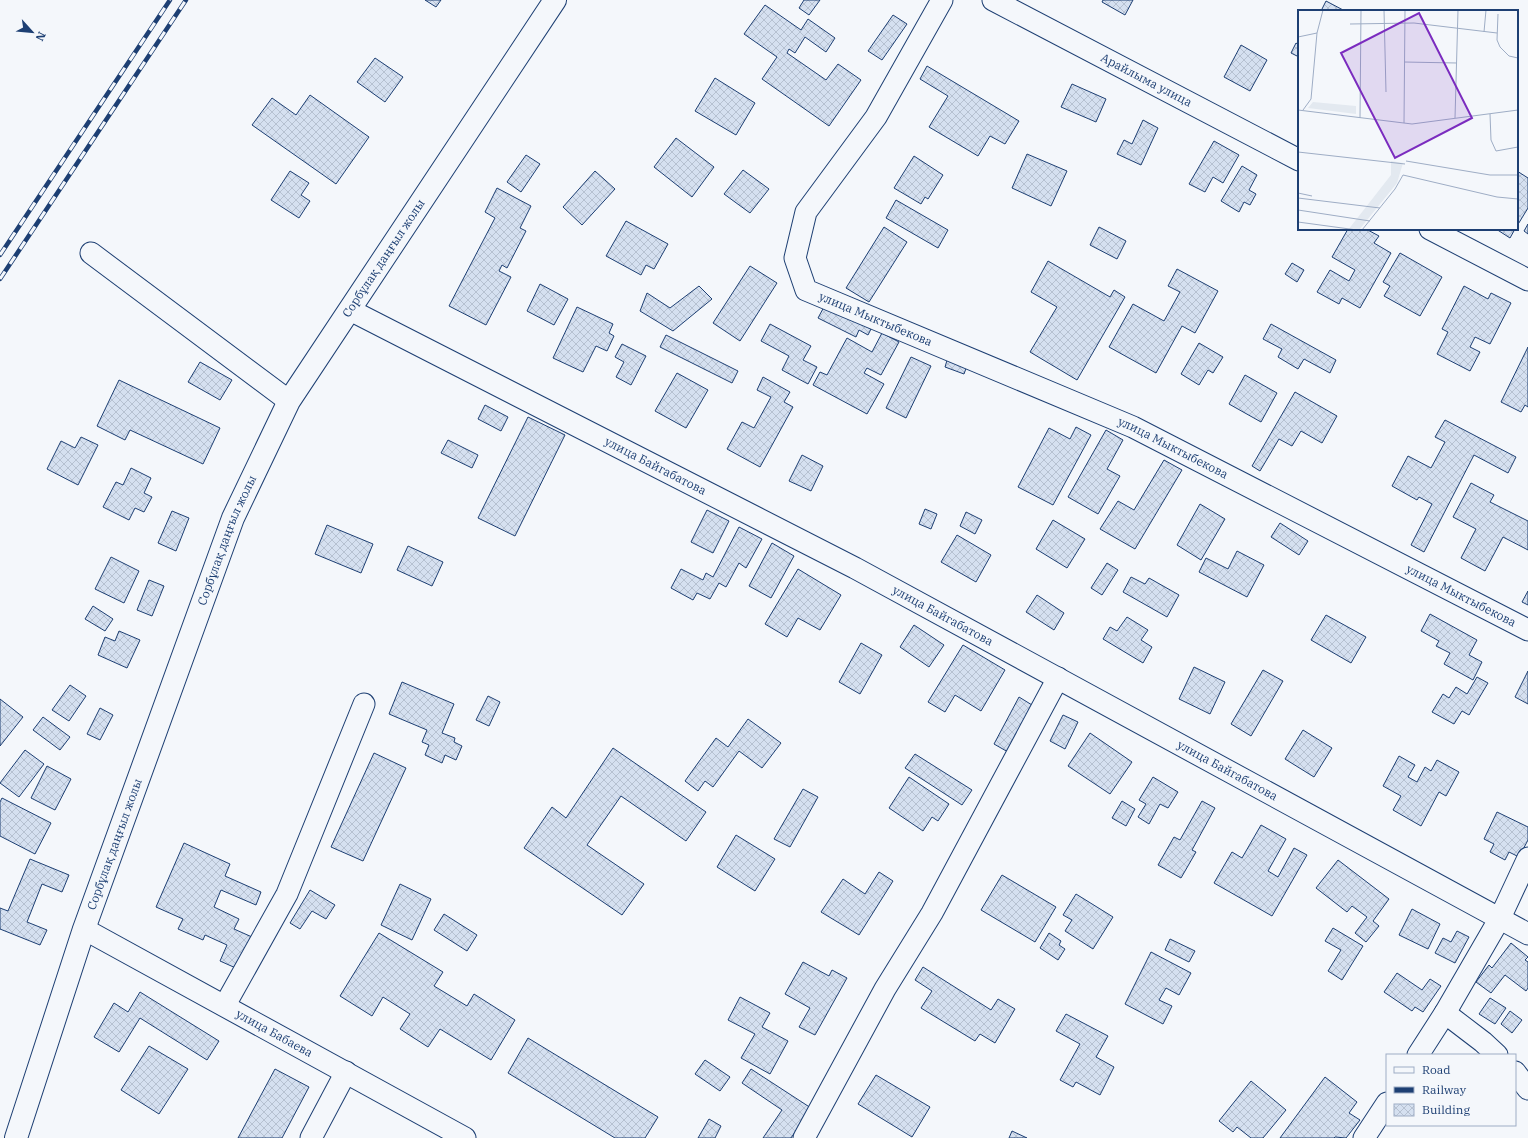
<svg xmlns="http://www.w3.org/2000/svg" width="1528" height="1138" font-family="'IBM Plex Serif',serif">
<defs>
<pattern id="building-cross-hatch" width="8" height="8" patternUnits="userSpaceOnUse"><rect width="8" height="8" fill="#d5e0f0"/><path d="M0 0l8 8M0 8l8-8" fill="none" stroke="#b6c1d1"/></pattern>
</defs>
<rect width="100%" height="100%" fill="#f4f7fb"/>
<g fill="url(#building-cross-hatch)" stroke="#1d3f73">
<path d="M425,0H441L436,7Z"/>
<path d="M804,0H820L809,15L799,8Z"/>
<path d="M1103,0H1133L1125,15L1102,2Z"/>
<path d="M1326,1L1345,11H1321Z"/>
<path d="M765,5L801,30L808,19L835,38L826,52L805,37L795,53L789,49L787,53L826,80L838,64L861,80L829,126L762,79L777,57L744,34Z"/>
<path d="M893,15L907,24L882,60L868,51Z"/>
<path d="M1296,43L1299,45V57L1291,53Z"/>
<path d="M1241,45L1267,60L1250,91L1224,77Z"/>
<path d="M375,58L403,77L385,102L357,82Z"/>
<path d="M927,66L1019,121L1005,144L990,136L978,156L929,127L948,96L920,79Z"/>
<path d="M715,78L755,103L736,135L695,111Z"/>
<path d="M1072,84L1106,99L1096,122L1061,107Z"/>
<path d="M310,95L369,137L336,184L252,125L272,98L296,115Z"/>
<path d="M1143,120L1158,128L1141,165L1117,154L1124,140L1132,144Z"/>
<path d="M676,138L714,167L692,197L654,167Z"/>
<path d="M1214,141L1239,155L1223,183L1213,177L1205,192L1189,184Z"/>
<path d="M1027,154L1067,171L1051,206L1012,188Z"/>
<path d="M526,155L540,164L521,192L507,182Z"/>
<path d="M914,156L943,175L928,199L925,197L921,204L894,188Z"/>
<path d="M1242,166L1257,175L1249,190L1256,194L1250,205L1244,202L1239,212L1221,201Z"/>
<path d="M743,170L769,189L750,213L724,194Z"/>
<path d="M290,171L309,183L301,195L310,201L299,218L271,200Z"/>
<path d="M595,171L615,189L582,225L563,207Z"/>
<path d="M1517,171L1528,178V208L1517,226Z"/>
<path d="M497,188L531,206L520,228L526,231L507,268L502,265L499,271L511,277L486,325L449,306L495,218L485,212Z"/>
<path d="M896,200L948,230L938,248L886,218Z"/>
<path d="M626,221L668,244L654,269L646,265L641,275L606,256Z"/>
<path d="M1528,224V234L1524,231Z"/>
<path d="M884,227L907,242L869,302L846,288Z"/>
<path d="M1099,227L1126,241L1117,259L1090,245Z"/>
<path d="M1348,229H1366L1379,236L1374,243L1391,253L1360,308L1342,298L1339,304L1317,292L1330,270L1349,281L1355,270L1332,257Z"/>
<path d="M1496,229H1515L1510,238Z"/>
<path d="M1400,253L1442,277L1420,316L1384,296L1390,286L1383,282Z"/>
<path d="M1048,261L1110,297L1114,290L1125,297L1077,380L1030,352L1057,307L1031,292Z"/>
<path d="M1292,263L1304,270L1297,282L1285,274Z"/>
<path d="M750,266L777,283L740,341L713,323Z"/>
<path d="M1177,269L1218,291L1195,333L1182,326L1156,373L1109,347L1133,304L1164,321L1180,292L1168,286Z"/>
<path d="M540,284L568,299L554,325L527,311Z"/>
<path d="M699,286L712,299L673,331L640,311L647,293L670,308Z"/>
<path d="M1464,286L1488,299L1491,293L1511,303L1490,344L1475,337L1470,347L1480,352L1470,371L1437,354L1448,332L1442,329Z"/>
<path d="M825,305L871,329L868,335L859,330L856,337L818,318Z"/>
<path d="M577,307L613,324L609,333L614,336L607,351L596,346L583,372L553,358Z"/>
<path d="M770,324L811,346L803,360L817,367L808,384L782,370L789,356L761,341Z"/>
<path d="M1271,324L1336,360L1330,373L1304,359L1298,369L1278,357L1282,349L1263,339Z"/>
<path d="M882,333L899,342L881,375L867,368L864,373L884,384L867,414L813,385L820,372L827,375L847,338L872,352Z"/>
<path d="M666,335L738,371L732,383L660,347Z"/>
<path d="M1199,343L1223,357L1213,373L1208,370L1199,385L1181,374Z"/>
<path d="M622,344L646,356L631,385L616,377L624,362L615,357Z"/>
<path d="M1528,347V407L1525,405L1521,412L1501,402Z"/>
<path d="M911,357L931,366L906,418L886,408Z"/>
<path d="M948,357L968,363L964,374L945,367Z"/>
<path d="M200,362L232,380L220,400L188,382Z"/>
<path d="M677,373L708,390L686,428L655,411Z"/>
<path d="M1245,375L1277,393L1261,422L1229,404Z"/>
<path d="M763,377L790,392L784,402L793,407L760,467L727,449L742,422L754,428L771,397L757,390Z"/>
<path d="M119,380L220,428L203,464L130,430L125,440L97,426Z"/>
<path d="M1295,392L1337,416L1322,443L1301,431L1292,446L1279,439L1260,471L1252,466Z"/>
<path d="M485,405L508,417L501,431L478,419Z"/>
<path d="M528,417L565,435L515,536L478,518Z"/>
<path d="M1445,420L1516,457L1508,473L1474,455L1424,552L1411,545L1432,504L1419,497L1417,500L1392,486L1408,456L1431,468L1445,442L1435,437Z"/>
<path d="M1076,427L1091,435L1053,505L1018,487L1049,428L1070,439Z"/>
<path d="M1106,430L1123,440L1107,469L1120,476L1098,514L1068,497Z"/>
<path d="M81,437L98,445L78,485L47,469L61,441L75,448Z"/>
<path d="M448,440L478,455L472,468L441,453Z"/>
<path d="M802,455L823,466L811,491L789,481Z"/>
<path d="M1164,460L1182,470L1135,549L1100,529L1118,501L1134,510Z"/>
<path d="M131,468L151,478L144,493L152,497L144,512L135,508L129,520L103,507L116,482L123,485Z"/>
<path d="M1471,483L1494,495L1490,502L1528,521V550L1503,537L1485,571L1461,558L1476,529L1453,517Z"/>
<path d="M1200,504L1225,519L1201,560L1177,545Z"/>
<path d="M925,509L937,514L931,529L919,524Z"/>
<path d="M707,510L729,521L713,553L691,542Z"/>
<path d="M172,511L189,518L176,551L158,543Z"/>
<path d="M966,512L982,520L975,534L960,526Z"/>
<path d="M1053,520L1085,539L1067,568L1036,549Z"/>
<path d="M1280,523L1308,541L1299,555L1271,537Z"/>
<path d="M327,525L373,544L361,573L315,554Z"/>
<path d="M739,527L762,539L746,568L739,563L726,587L719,583L710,599L697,593L693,600L671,588L681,569L703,580L706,573L713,577Z"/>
<path d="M957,535L991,555L976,582L941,562Z"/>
<path d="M772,543L794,556L771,598L749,586Z"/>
<path d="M408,546L443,562L432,586L397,570Z"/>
<path d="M1237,551L1264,565L1247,597L1199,572L1206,558L1228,569Z"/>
<path d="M111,557L139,571L124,603L95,589Z"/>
<path d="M1107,563L1118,570L1102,595L1091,588Z"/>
<path d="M798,569L841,595L820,630L798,618L787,637L765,624Z"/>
<path d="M1131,577L1145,584L1149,578L1179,595L1167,617L1123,592Z"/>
<path d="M149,580L164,586L152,616L137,610Z"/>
<path d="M1528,591V605L1522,602Z"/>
<path d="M1037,595L1064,613L1054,630L1026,612Z"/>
<path d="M93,606L113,619L105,631L85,619Z"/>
<path d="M1430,614L1477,640L1469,655L1482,662L1473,680L1444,664L1450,653L1436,646L1439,641L1421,631Z"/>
<path d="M1326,615L1366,637L1351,663L1311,640Z"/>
<path d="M1127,617L1148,630L1141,640L1152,647L1143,663L1103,639L1110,627L1117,631Z"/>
<path d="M914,625L944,645L929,667L900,647Z"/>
<path d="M119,631L140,640L127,668L98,655L105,637L115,641Z"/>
<path d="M861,643L882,655L860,694L839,682Z"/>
<path d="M963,645L1005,670L981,711L955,695L945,712L928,702Z"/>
<path d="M1194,667L1225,682L1210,714L1179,699Z"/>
<path d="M1263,670L1283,681L1251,736L1231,724Z"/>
<path d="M1528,671V704L1515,697Z"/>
<path d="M1477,677L1488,683L1469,715L1462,711L1454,724L1432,712L1443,694L1449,698L1456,687L1467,694Z"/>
<path d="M402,682L454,704L442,733L455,738L454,742L462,746L456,760L445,755L442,763L425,755L429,745L422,742L427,730L389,714Z"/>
<path d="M70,685L86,696L69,721L52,710Z"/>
<path d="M488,696L500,702L489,726L476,720Z"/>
<path d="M1019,697L1032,705L1008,752L994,744Z"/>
<path d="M0,699L23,717L0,746Z"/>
<path d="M100,708L113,715L100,740L87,734Z"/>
<path d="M1063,715L1078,722L1065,749L1050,741Z"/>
<path d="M43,717L70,737L60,750L33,730Z"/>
<path d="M748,719L781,743L762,768L739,751L713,787L705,781L698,791L685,781L716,738L728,747Z"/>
<path d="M1303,730L1332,748L1314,777L1285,759Z"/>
<path d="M1090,733L1132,762L1110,794L1068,766Z"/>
<path d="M613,748L706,812L686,841L621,796L587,845L644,884L622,915L524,848L552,807L566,818Z"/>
<path d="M25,750L44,764L19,797L0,783Z"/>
<path d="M374,753L406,768L363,861L331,847Z"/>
<path d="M915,754L972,790L962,805L905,768Z"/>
<path d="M1399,756L1415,765L1408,777L1417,782L1425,767L1431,771L1437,760L1459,772L1446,796L1439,792L1421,826L1393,810L1401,796L1383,786Z"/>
<path d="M47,766L71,779L55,810L31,798Z"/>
<path d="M909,777L949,804L938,821L932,817L923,831L889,808Z"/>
<path d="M1153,777L1178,792L1168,808L1160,804L1149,824L1138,817L1146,804L1139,800Z"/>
<path d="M803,789L818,797L790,847L774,839Z"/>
<path d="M2,798L51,823L35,854L0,836V802Z"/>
<path d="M1122,801L1135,809L1126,826L1112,818Z"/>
<path d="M1202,801L1215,808L1192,850L1196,852L1181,878L1158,865L1174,837L1180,840Z"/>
<path d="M1497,812L1528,827V840L1519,857L1509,852L1505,860L1490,852L1494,844L1484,839Z"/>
<path d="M1261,825L1286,839L1268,871L1278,877L1294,848L1307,855L1272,916L1214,883L1232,852L1242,858Z"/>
<path d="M736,835L775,859L755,891L717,867Z"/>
<path d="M184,843L230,864L225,876L261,892L256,905L221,890L214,907L239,919L234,929L252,937L238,969L220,961L227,945L205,935L203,940L178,929L183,919L156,907Z"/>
<path d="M30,859L69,875L62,892L42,884L27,922L47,930L40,945L0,929V908L8,911Z"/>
<path d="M1338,860L1389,899L1373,921L1379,926L1366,942L1355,933L1367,917L1352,906L1347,912L1316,888Z"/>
<path d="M879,872L893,881L859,935L821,912L843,879L865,894Z"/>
<path d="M1002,875L1056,907L1035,942L981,910Z"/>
<path d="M400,884L431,899L412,940L381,925Z"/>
<path d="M310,890L335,905L326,919L312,911L300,929L290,923Z"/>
<path d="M1076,894L1113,917L1093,949L1065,931L1072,920L1063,915Z"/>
<path d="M1412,909L1440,924L1428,949L1399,935Z"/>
<path d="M444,914L477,935L467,951L434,930Z"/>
<path d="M1333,928L1363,946L1342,980L1328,971L1341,950L1325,941Z"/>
<path d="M1457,931L1469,937L1455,963L1435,953L1443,938L1451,942Z"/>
<path d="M379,933L443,972L434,986L467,1006L474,994L515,1020L491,1060L440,1029L428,1047L400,1029L410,1014L383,997L372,1016L340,996Z"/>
<path d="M1049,933L1061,941L1059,945L1065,949L1058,960L1040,948Z"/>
<path d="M1170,939L1195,951L1189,962L1165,950Z"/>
<path d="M1511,943L1528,957L1525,960L1528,962V988L1526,991L1505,975L1491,993L1476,982L1489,965L1492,968Z"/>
<path d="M1151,952L1191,973L1179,995L1166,988L1159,1000L1172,1006L1163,1024L1125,1004Z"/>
<path d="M803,962L829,976L832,970L847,978L815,1035L799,1027L810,1008L785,994Z"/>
<path d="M923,967L991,1010L998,999L1015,1009L995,1043L980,1034L975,1041L921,1008L932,991L915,980Z"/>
<path d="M1397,973L1422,990L1430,979L1441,986L1423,1012L1415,1007L1412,1011L1384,992Z"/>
<path d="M140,992L219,1041L207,1060L140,1018L119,1052L94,1037L114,1003L128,1012Z"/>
<path d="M740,997L770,1013L762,1027L788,1041L770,1074L741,1058L755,1034L728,1020Z"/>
<path d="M1490,998L1506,1008L1495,1024L1479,1014Z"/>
<path d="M1510,1011L1522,1020L1512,1033L1501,1024Z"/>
<path d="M1066,1014L1108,1036L1096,1057L1114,1067L1100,1095L1076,1082L1073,1087L1060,1080L1080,1044L1056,1031Z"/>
<path d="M528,1038L658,1117L645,1138H615L508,1073Z"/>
<path d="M149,1046L188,1069L159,1114L121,1090Z"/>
<path d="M705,1060L730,1077L720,1091L695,1074Z"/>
<path d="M275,1069L309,1087L282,1138H238Z"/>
<path d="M751,1069L811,1108L791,1138H763L782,1110L742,1083Z"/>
<path d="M876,1075L930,1107L912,1137L858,1104Z"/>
<path d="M1325,1077L1357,1102L1349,1113L1360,1120L1346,1138L1335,1137L1334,1138H1280Z"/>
<path d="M1251,1081L1286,1110L1263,1138H1251L1237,1127L1233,1132L1219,1121Z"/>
<path d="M709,1119L721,1126L715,1138H698Z"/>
<path d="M1012,1131L1027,1138H1009Z"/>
</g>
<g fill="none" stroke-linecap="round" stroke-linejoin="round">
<defs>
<g id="minor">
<path id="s1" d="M942,0L876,117L806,212L795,258L806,290L1133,427L1528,630"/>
<path id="s2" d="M993,0L1299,160"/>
<path d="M1430,229L1528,280"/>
<path d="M91,253L289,401"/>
<path id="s3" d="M350,310L855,568L1528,934"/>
<path id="s4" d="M84,929L465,1138"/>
<path d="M225,1005L287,894L364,704"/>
<path d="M1445,1013L1483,1042L1497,1055"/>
<path d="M1418,1055L1445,1013L1500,918L1528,858"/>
<path d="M1515,1072L1528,1089"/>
<path d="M311,1138L346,1072"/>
<path d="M804,1138L885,989L932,913L1058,678"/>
<path d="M1364,1138L1387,1103"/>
</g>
<g id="major">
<path id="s5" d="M16,1138L84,929L233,518L289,401L555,0"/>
</g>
</defs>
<use href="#minor" stroke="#1d3f73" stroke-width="23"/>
<use href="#major" stroke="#1d3f73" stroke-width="24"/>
<use href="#minor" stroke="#f4f7fb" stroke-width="21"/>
<use href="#major" stroke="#f4f7fb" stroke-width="22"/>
<defs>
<g id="rail">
<path d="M0,255L170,0"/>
<path d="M0,279L186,0"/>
</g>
</defs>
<use href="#rail" stroke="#1d3f73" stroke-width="4.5"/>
<use href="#rail" stroke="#f4f7fb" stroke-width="3" stroke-dasharray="9" stroke-linecap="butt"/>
</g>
<g text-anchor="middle" stroke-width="3" stroke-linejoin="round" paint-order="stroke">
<g font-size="12" fill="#1d3f73" stroke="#f4f7fb">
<text dy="4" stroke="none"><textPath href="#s2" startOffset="173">Арайлыма улица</textPath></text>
<text dy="4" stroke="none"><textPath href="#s5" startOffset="958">Сорбұлақ даңғыл жолы</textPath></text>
<text dy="4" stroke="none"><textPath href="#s1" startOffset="409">улица Мыктыбекова</textPath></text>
<text dy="4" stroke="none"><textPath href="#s1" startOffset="733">улица Мыктыбекова</textPath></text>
<text dy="4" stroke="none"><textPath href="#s3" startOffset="343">улица Байгабатова</textPath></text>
<text dy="4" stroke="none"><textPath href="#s5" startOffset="634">Сорбұлақ даңғыл жолы</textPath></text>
<text dy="4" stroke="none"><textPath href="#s1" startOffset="1057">улица Мыктыбекова</textPath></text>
<text dy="4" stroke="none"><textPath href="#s3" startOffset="667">улица Байгабатова</textPath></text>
<text dy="4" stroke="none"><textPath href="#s3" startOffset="991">улица Байгабатова</textPath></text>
<text dy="4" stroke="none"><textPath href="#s5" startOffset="310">Сорбұлақ даңғыл жолы</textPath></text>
<text dy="4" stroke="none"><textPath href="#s4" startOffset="217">улица Бабаева</textPath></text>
</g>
</g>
<g transform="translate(1298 10)">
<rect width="220" height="220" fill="#f4f7fb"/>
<path d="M15,92L58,96V104L10,98ZM93,151L105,153L99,173L61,220H50L93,165Z" fill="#e3e9f0"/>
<path fill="none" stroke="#9eadc5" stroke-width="1" d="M86,0L88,82M200,4L199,30L202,37L211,46L220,48M52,14L116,13L199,23M186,22L188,0M0,27L19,23M106,52L159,53M0,100L114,114L220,100M5,100L13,89L19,23L25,0M192,104L193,130L198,141L220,137M62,108L63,0M157,108L160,0M106,113L107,0M0,142L107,154M108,151L192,165H220M0,183L14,186M0,188L82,198M0,200L72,211M0,212L59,220M64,220L97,179L105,165L199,187L220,189"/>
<path fill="#7b2cbf" fill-opacity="0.15" stroke="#7b2cbf" stroke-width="2" d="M121,3L174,108L97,148L43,43Z"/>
<rect width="220" height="220" fill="none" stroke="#1d3f73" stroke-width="2"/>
</g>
<rect x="1386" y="1054" width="130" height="72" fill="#f4f7fb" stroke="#9eadc5"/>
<rect x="1394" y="1067" width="20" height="6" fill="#f4f7fb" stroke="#9eadc5"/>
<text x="1422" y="1074" font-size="12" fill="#1d3f73">Road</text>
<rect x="1394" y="1087" width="20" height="6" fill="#1d3f73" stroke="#9eadc5"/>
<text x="1422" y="1094" font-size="12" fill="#1d3f73">Railway</text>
<rect x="1394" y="1104" width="20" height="12" fill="url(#building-cross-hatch)" stroke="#9eadc5"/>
<text x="1422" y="1114" font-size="12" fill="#1d3f73">Building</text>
<g transform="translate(32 32) rotate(117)" stroke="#f4f7fb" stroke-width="3" paint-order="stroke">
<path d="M0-3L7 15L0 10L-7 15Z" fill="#1d3f73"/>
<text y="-6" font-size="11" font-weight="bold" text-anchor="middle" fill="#1d3f73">N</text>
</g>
</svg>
